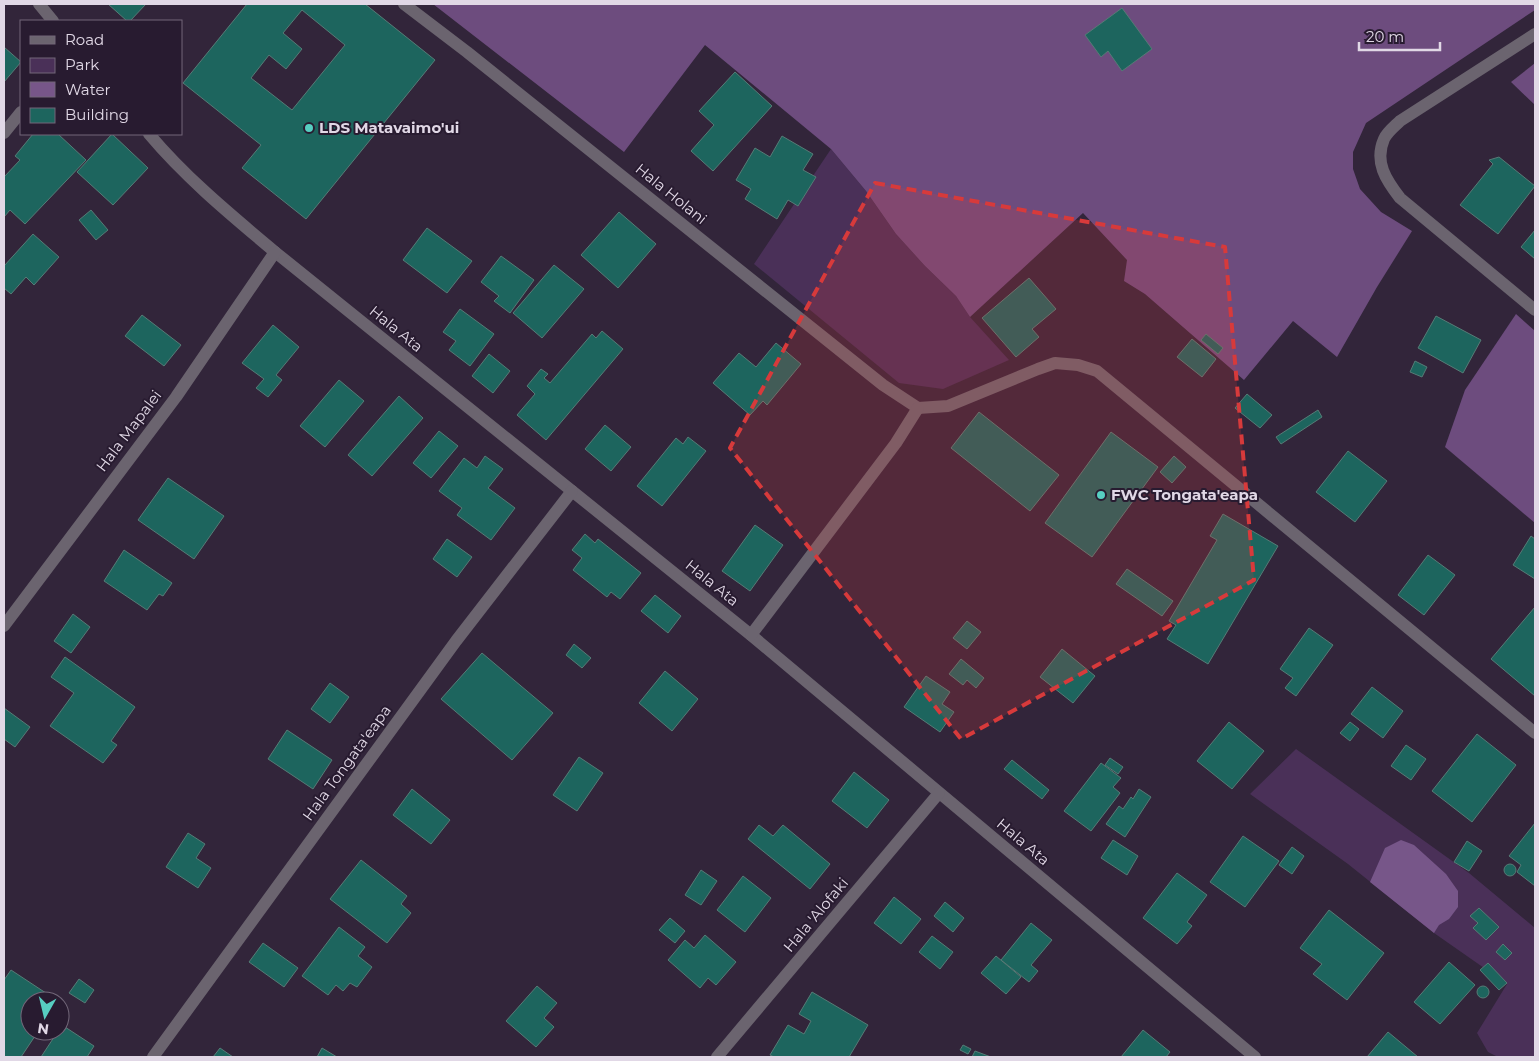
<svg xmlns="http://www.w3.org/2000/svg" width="1539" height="1061" font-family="Montserrat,sans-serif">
<rect width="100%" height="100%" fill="#32253a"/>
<g fill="#4a3058">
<path d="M831,149L866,191L896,234L925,266L956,296L970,317L1009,360L943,389L899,383L754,264Z"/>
<path d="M1296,749L1469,873L1535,928V1057H1498L1488,1052L1477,1033L1507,984L1434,933L1348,864L1250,794Z"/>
</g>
<g fill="#6d4c7e">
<path d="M433,4H1535V10L1366,123L1353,152V169L1360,189L1381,212L1412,231L1377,287L1337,357L1293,321L1244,380L1145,294L1124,281L1127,260L1083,213L970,317L956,296L925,266L896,234L866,191L831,149L705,45L624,152Z"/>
<path d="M1535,63V105L1511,82Z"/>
<path d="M1516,314L1535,331V523L1445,447L1465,390Z"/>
</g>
<path fill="#775689" d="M1401,840L1414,845L1446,874L1458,891V907L1449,919L1439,925L1434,933L1370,882L1385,848Z"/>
<g fill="#1d655e" stroke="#567b76" fill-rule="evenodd">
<path d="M108,4H146L130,21H127Z"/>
<path d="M247,4H365L435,60L306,219L242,168L261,145L183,83ZM302,10L345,45L292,110L251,78L269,55L286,69L302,49L283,33Z"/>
<path d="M1122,8L1152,49L1122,71L1108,51L1101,57L1085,35Z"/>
<path d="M4,47L21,62L4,82Z"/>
<path d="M735,72L772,106L713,171L691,151L714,125L699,111Z"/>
<path d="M33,134H58L86,160L25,224L10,210L4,217V177L20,160L15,156Z"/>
<path d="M112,134L148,168L113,205L77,172Z"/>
<path d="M782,136L813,154L803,170L816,177L798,206L788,200L777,219L745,199L751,189L736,180L755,148L770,157Z"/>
<path d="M1499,157L1535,186L1498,234L1460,205L1493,164L1489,160Z"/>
<path d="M91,210L108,230L96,240L79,220Z"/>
<path d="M619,212L656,244L618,288L581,255Z"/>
<path d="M427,228L472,261L447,293L403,260Z"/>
<path d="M1535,230V259L1521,247Z"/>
<path d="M33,234L59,257L34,285L26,277L11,294L4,288V266Z"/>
<path d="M501,256L534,280L510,313L494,301L499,296L481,282Z"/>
<path d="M554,265L584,289L542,338L513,313Z"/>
<path d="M1029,278L1056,309L1032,329L1039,337L1016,357L982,318Z"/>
<path d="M460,309L494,334L470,366L449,350L456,341L443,332Z"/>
<path d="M142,315L181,345L164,366L125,336Z"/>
<path d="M1436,316L1481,340L1463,373L1418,348Z"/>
<path d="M273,325L299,347L276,375L282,380L268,397L256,388L264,379L242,363Z"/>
<path d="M602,331L623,349L546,440L517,415L535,394L527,386L541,369L548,374L544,378L550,383L592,334L596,338Z"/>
<path d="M1206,334L1223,348L1218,354L1201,340Z"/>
<path d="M1192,339L1216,359L1202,377L1177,357Z"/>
<path d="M776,343L801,364L767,405L763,401L750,415L713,383L739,353L756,367Z"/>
<path d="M489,354L510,371L493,393L472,376Z"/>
<path d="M1415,361L1427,367L1422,377L1410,372Z"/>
<path d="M339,380L364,401L325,447L300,426Z"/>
<path d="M1247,394L1272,415L1260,428L1235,408Z"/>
<path d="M399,396L423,418L372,476L348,455Z"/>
<path d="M1318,410L1322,417L1281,444L1276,437Z"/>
<path d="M979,412L1059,475L1030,511L951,448Z"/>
<path d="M605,425L631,447L611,471L585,449Z"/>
<path d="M439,431L458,446L431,478L413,463Z"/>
<path d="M1111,432L1158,467L1092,557L1045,523Z"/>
<path d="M688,437L706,451L662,506L637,486L676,438L683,444Z"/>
<path d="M1348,451L1387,481L1355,522L1316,492Z"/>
<path d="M485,456L503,469L488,488L515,508L491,540L457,515L462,508L439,491L464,458L477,468Z"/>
<path d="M1174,456L1186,467L1172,483L1160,472Z"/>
<path d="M168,478L224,516L194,559L138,520Z"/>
<path d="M1223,514L1278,546L1208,664L1167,639L1176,625L1169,621L1217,540L1210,536Z"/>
<path d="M755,525L783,545L750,591L722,571Z"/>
<path d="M585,534L595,543L598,539L641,573L620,599L611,592L607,597L573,570L582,558L572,550Z"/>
<path d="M1531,536L1535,539V579L1513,565Z"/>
<path d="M447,539L472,557L457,577L433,559Z"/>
<path d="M124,550L172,583L163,596L159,594L147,610L104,581Z"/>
<path d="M1428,555L1455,575L1424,615L1398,595Z"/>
<path d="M1127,569L1173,601L1162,616L1116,584Z"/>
<path d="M655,595L681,616L668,633L641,611Z"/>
<path d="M1535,607V696L1491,659Z"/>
<path d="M73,614L90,627L71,653L54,641Z"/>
<path d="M967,621L981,632L967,649L953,638Z"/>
<path d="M1309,628L1333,645L1296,696L1285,688L1293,678L1280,669Z"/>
<path d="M574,644L591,658L582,668L566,655Z"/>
<path d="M1062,649L1095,676L1073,703L1040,677Z"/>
<path d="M482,653L553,713L512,760L441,699Z"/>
<path d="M65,657L135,707L111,741L117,745L103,763L50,726L74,693L51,677Z"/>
<path d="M961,659L984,678L976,688L967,680L963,685L949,674Z"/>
<path d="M665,671L698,699L672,731L639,703Z"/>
<path d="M926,676L950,692L942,704L954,712L940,732L904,707Z"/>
<path d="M330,683L349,697L330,723L311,709Z"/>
<path d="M1372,687L1403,711L1383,738L1351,714Z"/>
<path d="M4,708L30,727L15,747L4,739Z"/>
<path d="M1229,722L1264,751L1232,789L1197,761Z"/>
<path d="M1350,722L1359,729L1350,741L1340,733Z"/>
<path d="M287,730L332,760L313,789L268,759Z"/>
<path d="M1477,734L1516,765L1472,822L1432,791Z"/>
<path d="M1406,745L1426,759L1411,780L1391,766Z"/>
<path d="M579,757L603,773L577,811L553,795Z"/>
<path d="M1110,758L1123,767L1118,774L1105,765Z"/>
<path d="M1012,760L1049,790L1042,799L1004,769Z"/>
<path d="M1101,763L1121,778L1113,787L1120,793L1091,831L1064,811Z"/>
<path d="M854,772L889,800L867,828L832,801Z"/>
<path d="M412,789L450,820L431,844L393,815Z"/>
<path d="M1139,789L1151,797L1125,837L1106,824L1119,806L1123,809L1131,797L1133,799Z"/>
<path d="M1535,823V886L1517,872L1521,865L1509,856Z"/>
<path d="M759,825L773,836L783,825L830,864L810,889L748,839Z"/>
<path d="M188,833L205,844L196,858L211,868L198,888L166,867Z"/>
<path d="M1243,836L1279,861L1245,907L1210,882Z"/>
<path d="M1113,840L1138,856L1127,875L1101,858Z"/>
<path d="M1467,841L1482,851L1469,871L1454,862Z"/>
<path d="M1292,847L1304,856L1292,874L1279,865Z"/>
<path d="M361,860L407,896L401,904L411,913L387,943L330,899Z"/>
<circle cx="1510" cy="870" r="6"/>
<path d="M701,870L717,881L701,905L685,895Z"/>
<path d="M1177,873L1207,895L1187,922L1192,926L1177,944L1143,918Z"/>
<path d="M743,876L771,898L745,932L717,910Z"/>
<path d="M894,897L921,919L901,944L874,923Z"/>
<path d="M945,902L964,918L953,932L934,916Z"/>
<path d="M1479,908L1499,927L1486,940L1473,928L1478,923L1470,916Z"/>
<path d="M1329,910L1384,953L1347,1000L1313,974L1322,964L1300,948Z"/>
<path d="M670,918L685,931L675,943L659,930Z"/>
<path d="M1031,923L1052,940L1031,965L1038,971L1029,982L1001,960Z"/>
<path d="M339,927L365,947L358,956L372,967L357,987L350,983L343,991L336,985L328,995L302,976Z"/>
<path d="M705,935L736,962L716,985L708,978L700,988L668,960L685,940L694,948Z"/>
<path d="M932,936L953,952L940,969L919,952Z"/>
<path d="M263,943L298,968L284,987L249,962Z"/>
<path d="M1503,944L1512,953L1505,960L1496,952Z"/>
<path d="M996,956L1021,977L1006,994L981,973Z"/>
<path d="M1449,962L1475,985L1440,1024L1414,1002Z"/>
<path d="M1488,963L1507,983L1499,990L1480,970Z"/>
<path d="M11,970L55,999L54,1001H30V1031H34L32,1034L35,1036L21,1057H4V980Z"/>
<path d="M79,979L94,990L85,1003L69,993Z"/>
<circle cx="1483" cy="992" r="6"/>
<path d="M537,986L557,1003L544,1018L554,1027L536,1047L506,1021Z"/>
<path d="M812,992L868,1025L849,1057H774L770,1055L788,1025L804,1034L811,1021L799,1014Z"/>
<path d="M62,1025L94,1046L87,1057H41Z"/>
<path d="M1143,1030L1170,1052L1166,1057H1121Z"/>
<path d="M1388,1032L1418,1057H1367Z"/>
<path d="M963,1045L971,1049L968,1054L960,1050Z"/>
<path d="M220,1048L233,1057H213Z"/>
<path d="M322,1048L337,1057H317Z"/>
<path d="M975,1051L991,1057H972Z"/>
</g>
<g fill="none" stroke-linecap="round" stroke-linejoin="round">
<g stroke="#6b646f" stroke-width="12">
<path d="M39,4L53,21"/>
<path d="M404,4L467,52L883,385L918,408"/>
<path d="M1535,34L1400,121C1395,126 1387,132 1384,139C1374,162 1386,180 1400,198L1535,310"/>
<path d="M4,133L21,112"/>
<path d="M149,134C186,178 231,215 275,252L751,635L1255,1057"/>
<path d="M918,408L948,406L1038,369L1055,363L1078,365L1097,371L1535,733"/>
<path d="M4,626L176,397L275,252"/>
<path d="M751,635L896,443L918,408"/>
<path d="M153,1057L456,641L572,491"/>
<path d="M717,1057L939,793"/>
</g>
</g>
<path fill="#d73a3b" fill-opacity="0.2" stroke="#d73a3b" stroke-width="4" stroke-dasharray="10 6" stroke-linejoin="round" d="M875,183L1225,247L1254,580L961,739L730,448Z"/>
<g fill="#57cec1" stroke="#281b30" stroke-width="2">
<circle cx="309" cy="128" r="5"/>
<circle cx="1101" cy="495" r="5"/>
</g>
<g text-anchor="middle" stroke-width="4" stroke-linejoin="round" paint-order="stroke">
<g font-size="15" font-weight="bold" fill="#e1d8e6" stroke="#281b30" text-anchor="start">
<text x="319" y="133">LDS Matavaimo'ui</text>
<text x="1111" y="500">FWC Tongata'eapa</text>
</g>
<g font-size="15" fill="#e1d8e6" stroke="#281b30">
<text transform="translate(671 194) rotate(39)" y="5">Hala Holani</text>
<text transform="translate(396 329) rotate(39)" y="5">Hala Ata</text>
<text transform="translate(129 431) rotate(-53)" y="5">Hala Mapalei</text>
<text transform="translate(712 583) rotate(39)" y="5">Hala Ata</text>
<text transform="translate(347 763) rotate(-54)" y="5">Hala Tongata'eapa</text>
<text transform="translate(1023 842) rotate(40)" y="5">Hala Ata</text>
<text transform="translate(816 915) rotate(-50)" y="5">Hala 'Alofaki</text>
</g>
</g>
<rect width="1539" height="1061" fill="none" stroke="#e1d8e6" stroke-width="10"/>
<rect x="20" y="20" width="162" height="115" fill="#281b30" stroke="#726779"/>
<rect x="30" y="36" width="25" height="8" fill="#6b646f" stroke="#726779"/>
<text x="65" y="45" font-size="15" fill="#e1d8e6">Road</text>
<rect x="30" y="58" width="25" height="15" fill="#4a3058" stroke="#726779"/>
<text x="65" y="70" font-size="15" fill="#e1d8e6">Park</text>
<rect x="30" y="82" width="25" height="15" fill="#775689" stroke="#726779"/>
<text x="65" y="95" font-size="15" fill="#e1d8e6">Water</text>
<rect x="30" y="108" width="25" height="15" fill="#1d655e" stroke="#726779"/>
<text x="65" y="120" font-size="15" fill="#e1d8e6">Building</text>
<g transform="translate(45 1016) rotate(188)"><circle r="24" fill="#281b30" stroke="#726779"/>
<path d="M0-4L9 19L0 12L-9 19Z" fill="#57cec1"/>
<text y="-8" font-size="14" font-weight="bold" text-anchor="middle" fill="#e1d8e6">N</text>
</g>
<path d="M1359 42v8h81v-8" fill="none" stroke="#e1d8e6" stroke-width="2.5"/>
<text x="1366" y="42" font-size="15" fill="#e1d8e6" stroke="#281b30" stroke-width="4" paint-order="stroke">20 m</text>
</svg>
